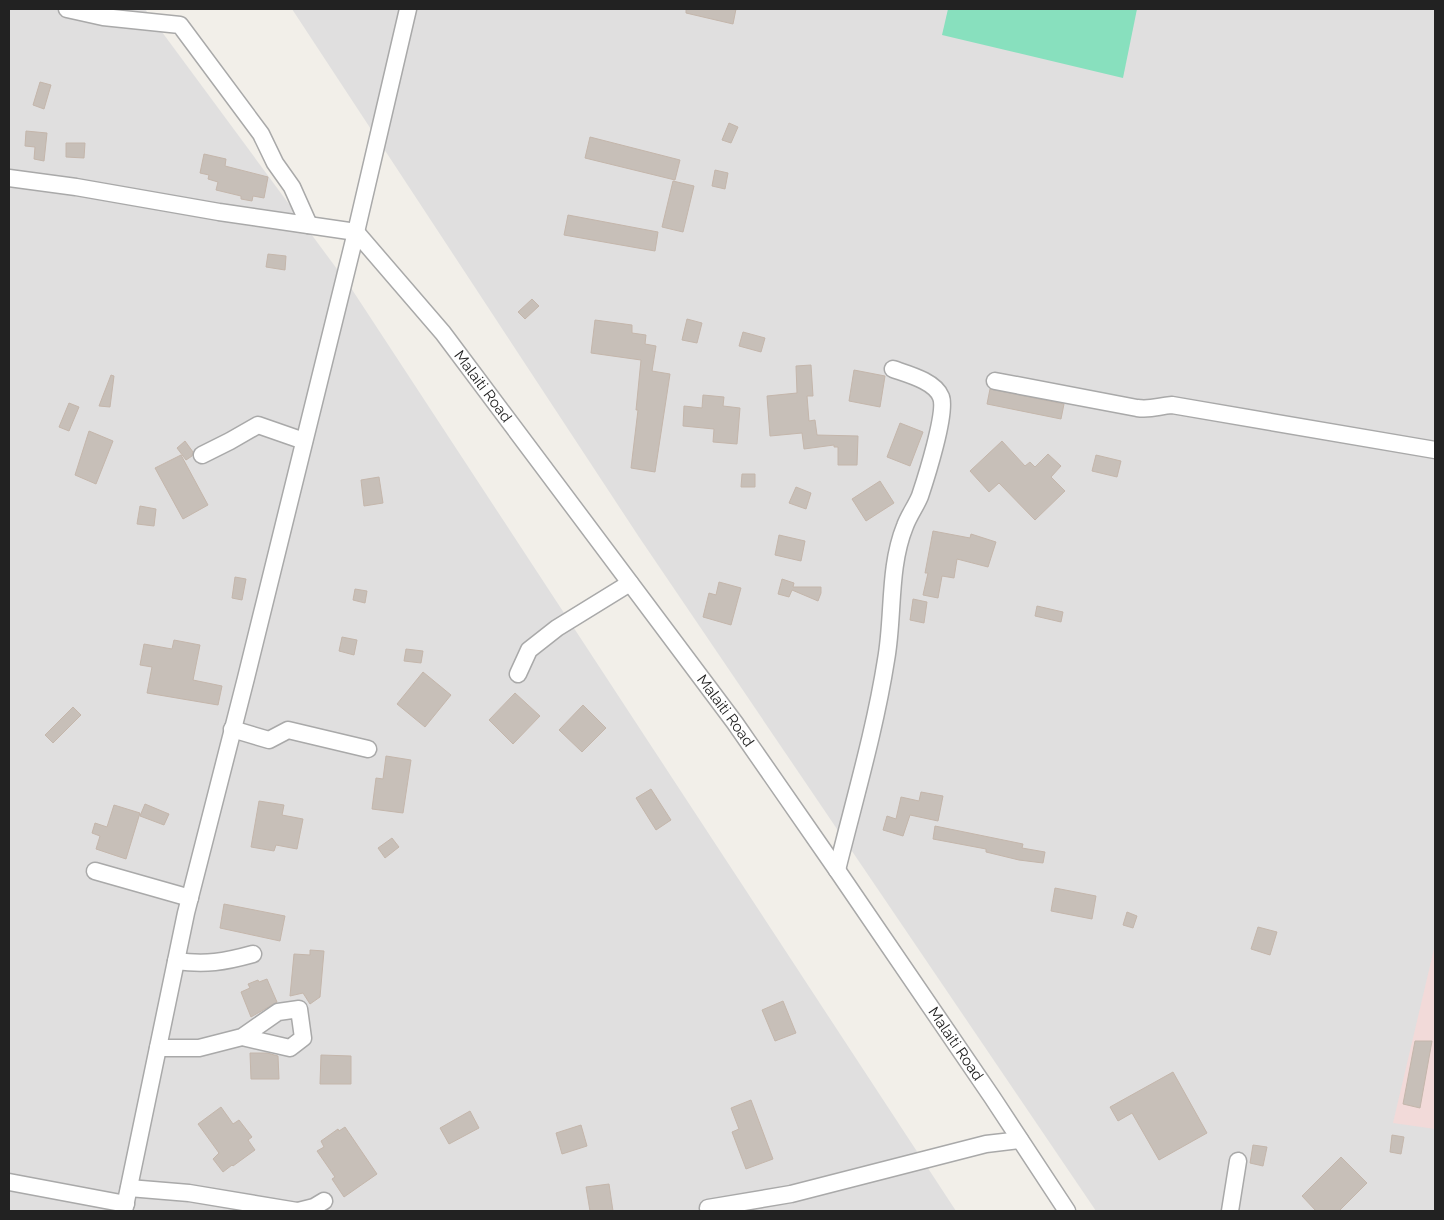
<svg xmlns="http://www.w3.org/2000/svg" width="1444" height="1220" font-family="Raleway,sans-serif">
<rect width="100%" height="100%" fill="#f2efe9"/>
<g fill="#e0dfdf">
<path d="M9,9H145L351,288L956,1211H9Z"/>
<path d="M292,9H1435V1211H1096L639,537Z"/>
</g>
<path fill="#f2dad9" d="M1434,949H1435V1129L1393,1123Z"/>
<path fill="#88e0be" d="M948,9H1137L1123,78L942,35Z"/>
<g fill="#c7bfb8" stroke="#c4b6ab">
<path d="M686,9H736L733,24L686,13Z"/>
<path d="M40,82L51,85L44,109L33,105Z"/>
<path d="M729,123L738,127L731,143L722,140Z"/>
<path d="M26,131L47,133L44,161L34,159L35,147L25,146Z"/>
<path d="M590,137L680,160L675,180L585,158Z"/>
<path d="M66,143H85L84,158L66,157Z"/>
<path d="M204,154L226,159L225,166L268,177L264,198L253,196L252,201L241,199V196L216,190L218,182L208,179L209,175L200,173Z"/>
<path d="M715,170L728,173L725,189L712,186Z"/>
<path d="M673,181L694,186L683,232L662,227Z"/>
<path d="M568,215L658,232L655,251L564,235Z"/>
<path d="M268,254L286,256L285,270L266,267Z"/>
<path d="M532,299L539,306L525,319L518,312Z"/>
<path d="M687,319L702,323L697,343L682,340Z"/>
<path d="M595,320L632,325V333L646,335L645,344L656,346L652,371L670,374L655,472L631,468L638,410H636L641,360L591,353Z"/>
<path d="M743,332L765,338L761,352L739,346Z"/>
<path d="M811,365L813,396H807L809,421L815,420L817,435L858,436L857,465H838V447H834V445L804,449L802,433L770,436L767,396L797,393L796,366Z"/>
<path d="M854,370L885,376L880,407L849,401Z"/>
<path d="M111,375L114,376L110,407L99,406Z"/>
<path d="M990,389L1064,404L1061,419L987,404Z"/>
<path d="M703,395L724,397L723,406L740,408L737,444L713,442L714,429L683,426L684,406L702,408Z"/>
<path d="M69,403L79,407L69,431L59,427Z"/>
<path d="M900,423L923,432L910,466L887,457Z"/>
<path d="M89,431L113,441L96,484L75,475Z"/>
<path d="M185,441L193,452L192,456L186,460L177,448Z"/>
<path d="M1002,441L1025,466L1030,462L1035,467L1048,454L1061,466L1051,477L1065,491L1035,520L999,483L989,492L970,471Z"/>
<path d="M181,455L208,505L183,519L155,468Z"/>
<path d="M1096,455L1121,461L1117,477L1092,471Z"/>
<path d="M742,474H755V487H741Z"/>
<path d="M379,477L383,503L364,506L361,480Z"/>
<path d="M880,481L894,503L866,521L852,499Z"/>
<path d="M796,487L811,493L806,509L789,503Z"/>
<path d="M140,506L156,509L154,526L137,524Z"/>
<path d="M933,531L970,538L971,534L996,542L988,567L957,559L954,578L942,576L938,598L923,595L928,573H925Z"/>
<path d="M779,535L805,541L801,561L775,555Z"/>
<path d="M235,577L246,579L242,600L232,598Z"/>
<path d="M782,579L794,583L793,587H821V593L818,601L792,590L789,597L778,594Z"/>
<path d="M719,582L741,588L731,625L703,617L709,593L716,595Z"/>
<path d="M355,589L367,591L365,603L353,600Z"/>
<path d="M913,599L927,602L924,623L910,620Z"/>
<path d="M1037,606L1063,612L1061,622L1035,616Z"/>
<path d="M342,637L357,640L354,655L339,651Z"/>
<path d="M174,640L200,645L193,680L222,686L218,705L147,693L152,667L140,665L144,644L172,649Z"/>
<path d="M406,649L423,651L421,663L404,661Z"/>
<path d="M423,672L451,695L425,727L397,704Z"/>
<path d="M515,693L540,716L513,744L489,720Z"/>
<path d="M583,705L606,728L582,752L559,730Z"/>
<path d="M73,707L81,715L53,743L45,735Z"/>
<path d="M386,756L411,760L403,813L372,809L376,778L383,779Z"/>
<path d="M651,789L671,820L656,830L636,798Z"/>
<path d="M921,792L943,796L938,821L910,815L903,836L883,830L887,816L896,819L901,797L919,801Z"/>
<path d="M259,801L284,805L282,815L303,819L297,849L276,845L274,851L251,847Z"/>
<path d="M145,804L169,814L164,825L140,816Z"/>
<path d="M114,805L140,813L126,859L96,849L100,836L92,833L95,823L107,827Z"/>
<path d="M935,826L1023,844L1022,848L1045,852L1043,863L1019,860L986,852V849L933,839Z"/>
<path d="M392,838L399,847L385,858L378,848Z"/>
<path d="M1055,888L1096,896L1092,919L1051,911Z"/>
<path d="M224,904L285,916L280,941L220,928Z"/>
<path d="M1127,912L1137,916L1133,928L1123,925Z"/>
<path d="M1258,927L1277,932L1270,955L1251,949Z"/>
<path d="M310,950L324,951L320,997L310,1004L303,993L290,996L294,954L310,955Z"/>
<path d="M267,979L277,1002L251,1017L241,992L250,988L248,984L258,980L259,982Z"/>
<path d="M783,1001L796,1033L775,1041L762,1010Z"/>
<path d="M1415,1041H1432L1420,1108L1403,1104Z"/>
<path d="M250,1053H267L278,1056L279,1079H251Z"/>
<path d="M321,1055L351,1056V1084H320Z"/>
<path d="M1173,1072L1207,1133L1159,1160L1132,1113L1118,1121L1110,1107Z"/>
<path d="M751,1100L773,1159L746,1169L732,1132L739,1129L731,1108Z"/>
<path d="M221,1107L233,1124L239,1120L252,1137L248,1140L255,1150L233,1166L232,1165L223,1172L213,1159L219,1153L198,1124Z"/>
<path d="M470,1111L479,1128L449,1144L440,1128Z"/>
<path d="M581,1125L587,1146L562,1154L556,1133Z"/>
<path d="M345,1127L377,1174L344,1197L332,1179L335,1177L317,1151L324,1147L321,1141L338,1129L339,1131Z"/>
<path d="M1392,1135L1404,1137L1401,1154L1390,1152Z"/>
<path d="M1253,1145L1267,1147L1263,1166L1250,1163Z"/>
<path d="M1341,1157L1367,1183L1339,1211H1316L1302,1196Z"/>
<path d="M609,1184L613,1211H590L586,1187Z"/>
</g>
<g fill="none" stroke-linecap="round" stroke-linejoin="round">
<defs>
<g id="minor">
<path d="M67,9L103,17L180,25L261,134L275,163L292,187L309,225"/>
<path d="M9,178L76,187L219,212L356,232"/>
<path id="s1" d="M356,232L443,333L735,723L837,870L992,1097L1067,1211"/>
<path d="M995,381L1137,408C1152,410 1158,406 1172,405L1435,450"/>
<path d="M202,455L230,441L258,425L304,441"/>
<path d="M518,674L529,650L557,628L630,583"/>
<path d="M232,729L269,740L288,730L368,749"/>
<path d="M837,870C854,801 875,730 886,660C894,616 888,568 905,526C909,515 916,506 920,496C926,478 947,412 941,397C935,381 907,374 893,369"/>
<path d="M95,871L190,898"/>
<path d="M176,961C206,965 224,962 253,954"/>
<path d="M158,1048H199L242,1037L278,1012L299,1009L303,1038L290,1048L242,1037"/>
<path d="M9,1182L126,1204"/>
<path d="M129,1188L189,1193L297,1211"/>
<path d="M708,1208L791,1194L986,1144L1020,1140"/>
<path d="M124,1211L186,913L246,678L356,232L408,9"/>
<path d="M298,1211L314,1207L324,1201"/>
<path d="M1230,1211L1238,1161"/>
</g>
</defs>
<use href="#minor" stroke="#a9a9a9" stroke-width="19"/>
<use href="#minor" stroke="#fff" stroke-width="16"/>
</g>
<g text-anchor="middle" stroke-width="4.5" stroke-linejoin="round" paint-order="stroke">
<g font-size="15" fill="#222" stroke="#fff">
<text dy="5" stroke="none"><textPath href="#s1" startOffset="200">Malaiti Road</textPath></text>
<text dy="5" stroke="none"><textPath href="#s1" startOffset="605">Malaiti Road</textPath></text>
<text dy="5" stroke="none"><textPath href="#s1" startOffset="1010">Malaiti Road</textPath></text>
</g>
</g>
<rect width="1444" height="1220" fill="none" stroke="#222222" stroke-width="20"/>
</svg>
